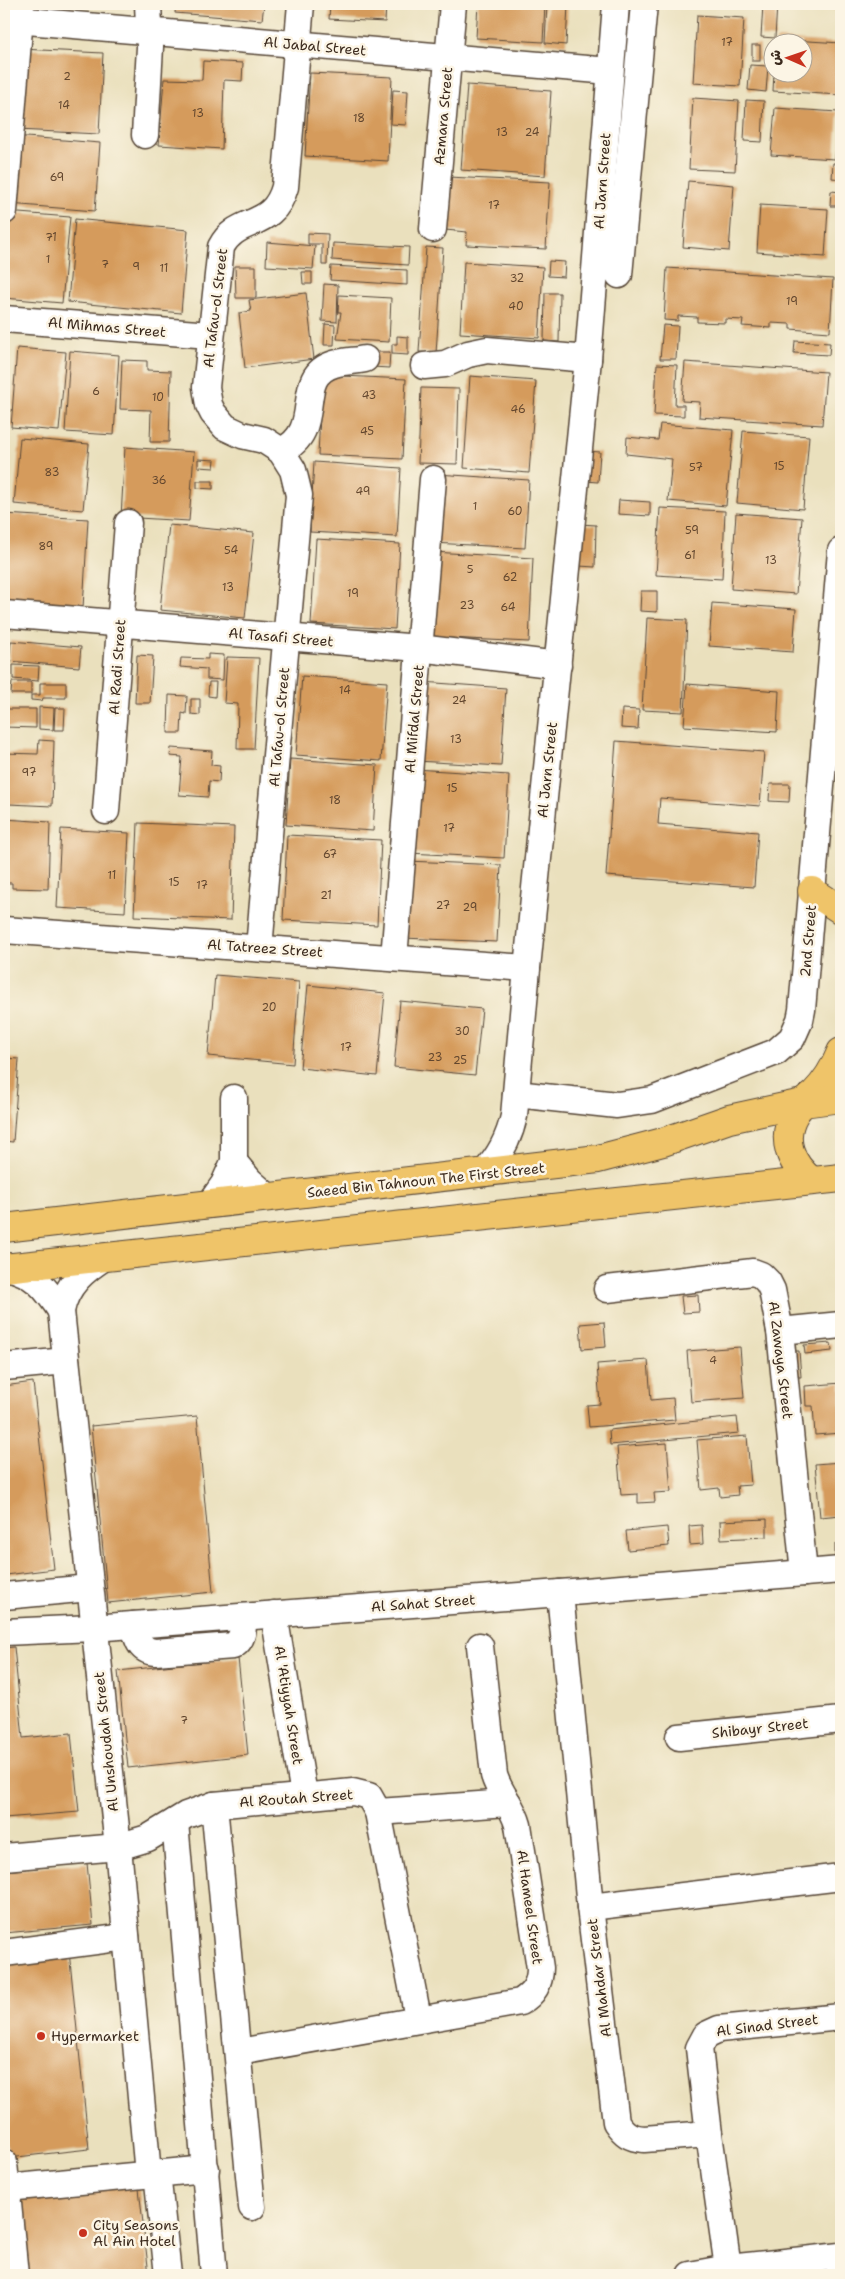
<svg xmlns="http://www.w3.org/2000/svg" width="845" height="2279" font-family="'Shantell Sans','Playpen Sans Arabic',sans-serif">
<rect width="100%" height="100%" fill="#fcf5e5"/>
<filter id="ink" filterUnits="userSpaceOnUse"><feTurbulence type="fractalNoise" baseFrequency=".02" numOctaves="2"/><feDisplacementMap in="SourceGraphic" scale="10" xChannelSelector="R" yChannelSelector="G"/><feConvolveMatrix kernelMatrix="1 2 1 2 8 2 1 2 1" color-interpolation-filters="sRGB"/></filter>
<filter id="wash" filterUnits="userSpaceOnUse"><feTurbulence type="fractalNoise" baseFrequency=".0096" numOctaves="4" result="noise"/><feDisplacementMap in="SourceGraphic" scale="20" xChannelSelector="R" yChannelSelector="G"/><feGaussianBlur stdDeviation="1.12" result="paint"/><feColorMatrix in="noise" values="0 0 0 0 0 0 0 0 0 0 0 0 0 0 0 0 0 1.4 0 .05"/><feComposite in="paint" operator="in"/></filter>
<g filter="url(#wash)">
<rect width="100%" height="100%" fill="#eae0bd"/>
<g id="blocks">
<g fill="#d59b5c">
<path d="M176,4H264L262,20L175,13Z"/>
<path d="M330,4H386L385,22L329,19Z"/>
<path d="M478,4H545L543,42L476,38Z"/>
<path d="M547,4H568L566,45L545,43Z"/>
<path d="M763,4H777L775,38L761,37Z"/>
<path d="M829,4H841V10L828,9Z"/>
<path d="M697,15L744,18L740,86L693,83Z"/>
<path d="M776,39L841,43L840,95L773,91L774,72H802V42H776Z"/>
<rect x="752" y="45" width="8" height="16"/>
<path d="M20,49L103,53L99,134L17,130Z"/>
<path d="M203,61L243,63L242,81L224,80L222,149L159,145L164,79L202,80Z"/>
<path d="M750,65L768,66L766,92L748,90Z"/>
<path d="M310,73L392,77L388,161L305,156Z"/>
<path d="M467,85L551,91L545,176L461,170Z"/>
<path d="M393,90L408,91L406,125L391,124Z"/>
<path d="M693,98L739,101L735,171L689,169Z"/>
<path d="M746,100L764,101L762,142L744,141Z"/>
<path d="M775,108L838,112L835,159L771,155Z"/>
<path d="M14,136L100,143L95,211L9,204Z"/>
<path d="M833,163H841V179L832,178Z"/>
<path d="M448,177L550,182L546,249L466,245L467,232L445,230Z"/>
<path d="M688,181L734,185L729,251L683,247Z"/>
<path d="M831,191L841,192V206H830Z"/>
<path d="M760,205L828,209L825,257L757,252Z"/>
<path d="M6,212L70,217L62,303L4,298V242Z"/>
<path d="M75,219L188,230L181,313L68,302Z"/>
<path d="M308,233L328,234L327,265H322V244H308Z"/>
<path d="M267,242L315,246L313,269L266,266Z"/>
<path d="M333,243L409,247L408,265L332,260Z"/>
<path d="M426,247L443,248L436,353L419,352Z"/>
<path d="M549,261L565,262L564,277L548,276Z"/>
<path d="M464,262L543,267L539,338L460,333Z"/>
<path d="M235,266H256V298H236Z"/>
<path d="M331,266L407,270V285L330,280Z"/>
<path d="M667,268L833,279L830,332L790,329V324L771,323V328L742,326L743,320L725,319V323L697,322V317L678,316V321L664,320Z"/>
<path d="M302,272H312V284H303Z"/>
<path d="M324,284L338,285L337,322L322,321Z"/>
<path d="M306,293L314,359L245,368L239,313L251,311L249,300Z"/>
<path d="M545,293H560L559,342L544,341Z"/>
<path d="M339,295L391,298L389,342L337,339L341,312H338Z"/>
<path d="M325,324L335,325L334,345H324Z"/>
<path d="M663,325L678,326L676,359H660Z"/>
<path d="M397,336L408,337V355L392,354V344H397Z"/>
<path d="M795,341L830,343L829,355L794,353Z"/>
<path d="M17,348L66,352L59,431L11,427Z"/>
<path d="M70,351L119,355L114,435L65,432Z"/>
<path d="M372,352H390L389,368L372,367Z"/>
<path d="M122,360L147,361V370L171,371L169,442H150L151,410L120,409Z"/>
<path d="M685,362L826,372L822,425L699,417L700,402L682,401Z"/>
<path d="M657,364L677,365L675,405H684V416L654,415Z"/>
<path d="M322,375L406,379L402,459L318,455Z"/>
<path d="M470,376L536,381L529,473L464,468Z"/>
<path d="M421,388L459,389L457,464L418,463Z"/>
<path d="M660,424L733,430L726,506L668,501L672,459L626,454L627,437L658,440Z"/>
<path d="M743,431L809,436L803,509L737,503Z"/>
<path d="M20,438L89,444L83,510L14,504Z"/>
<path d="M125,447L194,452L189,521L121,517Z"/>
<path d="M586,451L600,452L598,482L585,481Z"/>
<path d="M198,459L215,460L214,468L198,467Z"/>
<path d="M314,462L401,468L397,537L310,532Z"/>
<path d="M437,474L529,480L525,548L433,543Z"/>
<path d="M197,481H213V489L197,488Z"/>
<path d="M619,500L650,502V516L618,514Z"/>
<path d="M660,508L725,511L722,579L656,575Z"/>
<path d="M736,513L802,518L796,594L731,589Z"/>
<path d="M4,514L88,519L83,608L4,603Z"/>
<path d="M580,524L596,525L595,567L579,566Z"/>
<path d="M169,525L254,533L245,618L160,610Z"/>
<path d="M316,539L400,544L395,629L311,624Z"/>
<path d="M433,552L533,558L529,642L428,637Z"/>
<path d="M641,591H657V612L640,611Z"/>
<path d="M712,603L796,609L793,652L709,646Z"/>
<path d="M647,618L687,620L683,712L642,710Z"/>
<path d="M11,641L81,647L79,667L9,661Z"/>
<path d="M208,654L224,655L223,680L207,679V669L180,667L181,658L208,659Z"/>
<path d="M137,655L153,656L150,703H135Z"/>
<path d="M227,657L259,658L254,749H237L238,704L224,703Z"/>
<path d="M13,665L39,666L38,681L13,679Z"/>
<path d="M302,676L387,682L381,761L296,755Z"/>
<path d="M12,682H31V694H11Z"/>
<path d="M209,682H216L215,697L208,696Z"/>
<path d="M422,682L506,688L501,766L417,761Z"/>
<path d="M40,683H66V698H43L42,701L31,700V695H40Z"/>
<path d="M687,684L779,691L777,732L684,726Z"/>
<path d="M169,695L187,696L186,714L182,713L181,733H168Z"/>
<path d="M191,699H200V715L191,714Z"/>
<path d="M39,707L54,708L53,730L39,729Z"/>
<path d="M55,708H65L64,730H54Z"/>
<path d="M4,709H36V728L4,727Z"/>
<path d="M622,709L639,710L638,729L621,728Z"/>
<path d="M39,740L54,741L52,806L9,804V801L4,800V753L38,754Z"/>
<path d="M616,741L764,752L760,806L660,798L658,824L758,832L754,887L606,876Z"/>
<path d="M171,748L212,751L211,765L220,766L219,782L209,781L208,797L179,795L182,757L170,756Z"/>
<path d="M290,759L377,765L373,831L286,825Z"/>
<path d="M414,769L509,775L504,858L409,853Z"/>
<path d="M770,784H790L789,802L769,801Z"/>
<path d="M4,819L50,822L48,889L12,888V883H4Z"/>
<path d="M138,823L234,827L231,920L134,916Z"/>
<path d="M61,829L129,833L125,912L57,908Z"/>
<path d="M287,835L381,840L377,925L283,920Z"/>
<path d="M407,861L501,865L497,942L403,938Z"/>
<path d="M215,975L299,982L293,1064L208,1056Z"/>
<path d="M308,985L385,993L377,1076L300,1068Z"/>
<path d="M400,1001L482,1009L475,1075L394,1067Z"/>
<path d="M4,1058L19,1059L13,1142L4,1141Z"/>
<path d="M698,1295L699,1312L683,1313L681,1296Z"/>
<path d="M604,1322L606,1347L582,1349L580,1324Z"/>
<path d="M831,1343L832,1351L805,1354L804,1345Z"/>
<path d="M740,1347L744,1398L691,1402L687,1351Z"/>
<path d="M788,1351H799L801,1377H789Z"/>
<path d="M648,1360L651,1400L673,1398L675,1420L589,1427L587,1405L600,1404L597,1364Z"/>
<path d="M33,1382L54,1569L6,1575L4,1558V1386Z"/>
<path d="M841,1383V1433L815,1435L813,1406H806L805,1386Z"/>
<path d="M197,1416L213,1592L108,1603L91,1426Z"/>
<path d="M737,1417L739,1433L610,1445L609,1430Z"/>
<path d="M747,1436L751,1485L737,1486L738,1495L720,1497L719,1488L701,1490L697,1440Z"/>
<path d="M667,1443L671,1492L654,1493L655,1502L638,1503V1494L621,1495L617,1447Z"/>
<path d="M841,1462V1515L820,1517L815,1464Z"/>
<path d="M767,1519V1537L721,1539L720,1521Z"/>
<path d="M702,1525L703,1544L690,1545L689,1526Z"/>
<path d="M667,1527L669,1546L628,1550L626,1531Z"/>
<path d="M835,1544H841V1557L835,1558Z"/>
<path d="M14,1647L23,1738L71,1733L79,1812L4,1818V1648Z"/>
<path d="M238,1658L248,1755L128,1768L118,1671Z"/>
<path d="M87,1863L93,1925L4,1933V1871Z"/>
<path d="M69,1951L89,2149L8,2158L4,2115V1958Z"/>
<path d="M138,2180L149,2275H27L17,2191Z"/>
</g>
</g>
</g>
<g filter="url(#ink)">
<use href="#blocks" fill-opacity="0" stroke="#554536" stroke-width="1"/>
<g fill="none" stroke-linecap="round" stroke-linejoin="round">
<defs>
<g id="minor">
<path d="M4,19L610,71"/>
<path d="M145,135L150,47L148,4"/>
<path d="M4,211L21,5"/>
<path d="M433,229L453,4"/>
<path d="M619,275L644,4"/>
<path d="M4,319L210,335"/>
<path d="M424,366L445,364L468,354L487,350L588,359"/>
<path d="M281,451C327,430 291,377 334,364C344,361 355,361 365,359"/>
<path d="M4,614L419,648L558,665"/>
<path d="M106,811L128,523"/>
<path d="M4,930L527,968"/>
<path d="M259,948L299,495L293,470L281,451L264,440L242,435L225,427L213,413L209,405L206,387L221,247C237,215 273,231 285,187L301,4"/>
<path d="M394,958L433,479"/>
<path d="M516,1094L617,1105L652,1100L776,1052L792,1038L800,1020L802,1010L841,551"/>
<path d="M234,1162L250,1181L268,1197"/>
<path d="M484,1173C500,1156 509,1139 514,1116L527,968L588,359L616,4"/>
<path d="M210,1204L224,1184L234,1162V1098"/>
<path d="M105,1257C84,1270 66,1285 61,1311L118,1847L148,2174"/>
<path d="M7,1267C34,1273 46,1288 61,1311"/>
<path d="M607,1289L753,1272L761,1275L768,1282L772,1290L780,1331L804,1573"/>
<path d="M780,1331L841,1325"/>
<path d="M4,1367L66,1361"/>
<path d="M560,1593L590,1907L616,2122C624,2134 630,2138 644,2139L709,2134"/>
<path d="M4,1596L90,1588"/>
<path d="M274,1614L304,1795"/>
<path d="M134,1625C137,1638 139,1651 155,1652L233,1646C244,1639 243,1629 243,1617"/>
<path d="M4,1632L93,1628L560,1593L841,1570"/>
<path d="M679,1737L841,1720"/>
<path d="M214,1805L252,2207"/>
<path d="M378,1812L508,1803"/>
<path d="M175,1822L214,2275"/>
<path d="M4,1857L118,1847L148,1838L186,1815L214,1805L353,1792L369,1796L378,1812L418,2018"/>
<path d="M590,1907L841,1877"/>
<path d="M4,1953L126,1937"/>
<path d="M239,2052L520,2002C534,1994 540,1984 540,1968L518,1825C513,1806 499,1793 494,1775L480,1646"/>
<path d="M4,2163L15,2275"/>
<path d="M157,2173L168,2275"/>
<path d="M7,2188L206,2169"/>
<path d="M690,2275L728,2268L840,2256"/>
<path d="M729,2275L709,2134L699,2048L706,2035L719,2029L841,2017"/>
</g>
<g id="major">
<path d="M812,891L841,910"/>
<path d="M812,1181C790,1164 780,1138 795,1113C800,1105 807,1100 814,1094C826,1082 835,1067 841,1052"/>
<path d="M4,1228L598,1159L663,1142L729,1119L803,1103L841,1098"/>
<path d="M4,1268L841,1178"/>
</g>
</defs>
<use href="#minor" stroke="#554536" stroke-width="29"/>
<use href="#major" stroke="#554536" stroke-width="30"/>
<use href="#minor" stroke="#fff" stroke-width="26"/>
<use href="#major" stroke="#efc469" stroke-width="28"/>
</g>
</g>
<g fill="#c8321e" stroke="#fcf5e5" stroke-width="2">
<circle cx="41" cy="2036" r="5"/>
<circle cx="83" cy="2233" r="5"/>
</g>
<g text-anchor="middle" stroke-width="5" stroke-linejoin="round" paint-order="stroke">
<g font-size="11" fill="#62462e">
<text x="727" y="46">17</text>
<text x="67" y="80">2</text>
<text x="64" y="109">14</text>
<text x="198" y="117">13</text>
<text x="359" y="122">18</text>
<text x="502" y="136">13</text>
<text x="532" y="136">24</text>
<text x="57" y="181">69</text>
<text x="494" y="209">17</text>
<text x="51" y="241">71</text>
<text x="48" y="263">1</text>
<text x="105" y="268">7</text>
<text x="136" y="270">9</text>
<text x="164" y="272">11</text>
<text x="517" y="282">32</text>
<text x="792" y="305">19</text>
<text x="516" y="310">40</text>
<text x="96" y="395">6</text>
<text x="369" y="399">43</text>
<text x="158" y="401">10</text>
<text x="518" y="413">46</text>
<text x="367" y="435">45</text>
<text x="779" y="470">15</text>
<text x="696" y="471">57</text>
<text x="52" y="476">83</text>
<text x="159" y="484">36</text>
<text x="363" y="495">49</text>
<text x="475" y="510">1</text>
<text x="515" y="515">60</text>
<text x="692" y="534">59</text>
<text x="46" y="550">89</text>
<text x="231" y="554">54</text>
<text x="690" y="559">61</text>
<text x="771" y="564">13</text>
<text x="470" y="573">5</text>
<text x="510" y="581">62</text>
<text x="228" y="591">13</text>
<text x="353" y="597">19</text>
<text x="467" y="609">23</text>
<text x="508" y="611">64</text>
<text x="345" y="694">14</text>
<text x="459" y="704">24</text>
<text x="456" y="743">13</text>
<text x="29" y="776">97</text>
<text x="452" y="792">15</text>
<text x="335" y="804">18</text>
<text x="449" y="832">17</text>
<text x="330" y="858">67</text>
<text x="112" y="879">11</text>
<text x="174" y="886">15</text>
<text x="202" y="889">17</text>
<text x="326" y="899">21</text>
<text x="443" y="909">27</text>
<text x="470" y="911">29</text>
<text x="269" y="1011">20</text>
<text x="462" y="1035">30</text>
<text x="346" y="1051">17</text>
<text x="435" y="1061">23</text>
<text x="460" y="1064">25</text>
<text x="713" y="1364">4</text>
<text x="184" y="1724">7</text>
</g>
<g font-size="14" fill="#3b2a1e" stroke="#fcf5e5">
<text transform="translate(315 46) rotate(5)" y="5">Al Jabal Street</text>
<text transform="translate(443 116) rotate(-85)" y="5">Azmara Street</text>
<text transform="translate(602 181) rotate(-86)" y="5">Al Jarn Street</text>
<text transform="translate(215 308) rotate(-83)" y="5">Al Tafau-ol Street</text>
<text transform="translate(107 327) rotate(5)" y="5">Al Mihmas Street</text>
<text transform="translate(281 637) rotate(5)" y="5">Al Tasafi Street</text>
<text transform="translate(117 667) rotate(-86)" y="5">Al Radi Street</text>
<text transform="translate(414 719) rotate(-85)" y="5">Al Mifdal Street</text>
<text transform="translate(279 727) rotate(-85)" y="5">Al Tafau-ol Street</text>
<text transform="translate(547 770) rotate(-84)" y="5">Al Jarn Street</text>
<text transform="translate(808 941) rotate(-85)" y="5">2nd Street</text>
<text transform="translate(265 948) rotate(4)" y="5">Al Tatreez Street</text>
<text transform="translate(426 1180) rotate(-6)" y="5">Saeed Bin Tahnoun The First Street</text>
<text transform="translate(781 1360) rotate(83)" y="5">Al Zawaya Street</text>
<text transform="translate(423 1603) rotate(-4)" y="5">Al Sahat Street</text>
<text transform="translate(289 1705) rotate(81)" y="5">Al 'Atiyyah Street</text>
<text transform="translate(760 1728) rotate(-6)" y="5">Shibayr Street</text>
<text transform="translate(106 1742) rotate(-96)" y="5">Al Unshoudah Street</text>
<text transform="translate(296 1798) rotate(-4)" y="5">Al Routah Street</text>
<text transform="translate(530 1907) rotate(82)" y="5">Al Hameel Street</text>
<text transform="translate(599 1978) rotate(-97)" y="5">Al Mahdar Street</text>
<text transform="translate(767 2025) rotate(-7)" y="5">Al Sinad Street</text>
</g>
<g font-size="14" fill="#3b2a1e" stroke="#fcf5e5" text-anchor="start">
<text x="51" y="2041">Hypermarket</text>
<text x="93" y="2230">City Seasons<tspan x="93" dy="16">Al Ain Hotel</tspan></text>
</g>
</g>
<rect width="845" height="2279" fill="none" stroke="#fcf5e5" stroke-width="20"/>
<g transform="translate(788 58) rotate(272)"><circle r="24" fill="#fcf5e5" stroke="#afa495"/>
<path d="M0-4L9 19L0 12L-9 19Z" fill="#c8321e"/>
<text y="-8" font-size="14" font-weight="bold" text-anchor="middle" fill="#3b2a1e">ش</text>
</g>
</svg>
